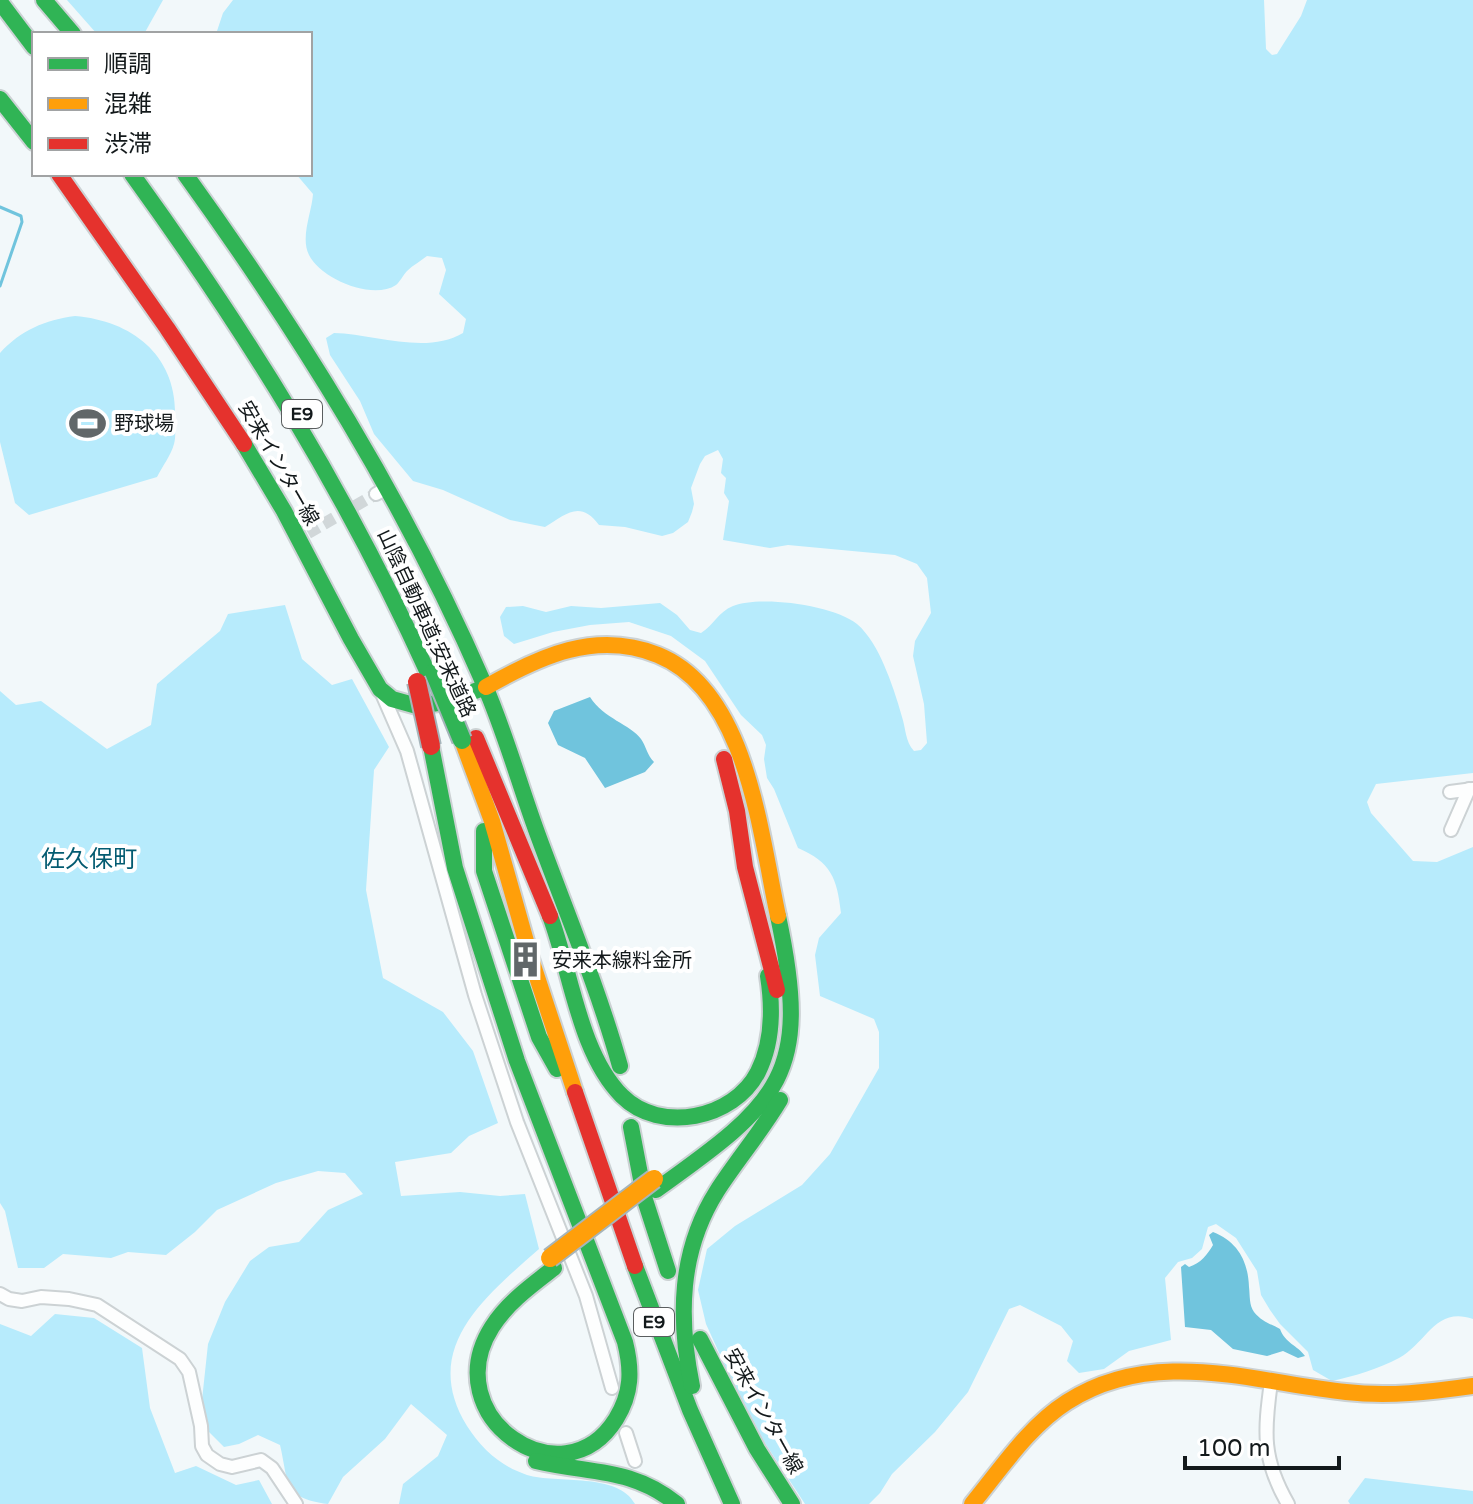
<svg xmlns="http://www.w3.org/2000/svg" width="1473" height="1504" font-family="'Varela Round','Noto Sans JP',sans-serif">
<rect width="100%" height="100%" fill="#f2f8fa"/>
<g fill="#b7ebfc">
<path d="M67,0H163L144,34H97Z"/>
<path d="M233,0H1264L1266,49L1272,55L1277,54L1301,16L1307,0H1473V773L1376,784L1367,802L1371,813L1413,861L1437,862L1473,847V1319C1435,1306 1427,1343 1399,1358C1378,1369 1355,1376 1332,1381L1313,1370L1308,1352L1280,1324L1270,1310L1261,1295L1257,1271L1236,1238L1216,1224L1208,1227L1202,1249L1192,1258L1178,1262L1165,1278L1171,1340L1129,1351L1104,1369L1079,1373L1067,1361L1073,1341L1061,1326L1020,1305L1009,1309L968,1392L935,1432L892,1474L880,1493L869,1504H805L765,1443L726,1368L706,1324L698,1290L707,1249L735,1226L802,1185L830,1154L879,1068V1032L874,1019L820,996L815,955L819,938L841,913C837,878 831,862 798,848L774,789L767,778L764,759L766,745L762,735L741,715L705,661L671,636L629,622L590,625L553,632L514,644L504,636L500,617L506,607L523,606L546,612L571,606L601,608L660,603L677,615L690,630L701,633C714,625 718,612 733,606C760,595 834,605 857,624C868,633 879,652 884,665C891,681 897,699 902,717C906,729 905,741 914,751L921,750L927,743L924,704L913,656L915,641L931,613L927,578L917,564L895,555L788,545L770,548L723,540L729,501L724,493L726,478L721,473L723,459L718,450L705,456L700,464L691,488L694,504L692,512L688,522L673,533L662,536L625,527L599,525C580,499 565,515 545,527L510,520L443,490L413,481L374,434L360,401L330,355L326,338L334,333C374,334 426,355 463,333L466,319L439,294L446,270L442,258L427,256C421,261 413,265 407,271C403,275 400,282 396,285C372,301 320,278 309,255C300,237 312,212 313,194L296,174H310V34H216L223,13Z"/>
<path d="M75,316C134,321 178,357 175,419C175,427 176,437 174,444C171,455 162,467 157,477L29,515L15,503L0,442V353C21,330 45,320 75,316Z"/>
<path d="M285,605L302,659L332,685L352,679L389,747L374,770L366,890L383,978L443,1012L473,1051L498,1123L469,1136L451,1153L395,1162L401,1196L460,1192L500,1196L525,1194L539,1249C486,1296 419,1348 467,1426C482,1449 500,1466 527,1475C557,1484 618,1472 635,1504H399L403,1484L438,1456L447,1435L411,1404L385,1439L343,1477L328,1504C282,1498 289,1483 280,1445L258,1435L239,1444L224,1447L208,1431L202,1400L208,1344L225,1302L250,1261L269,1247L299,1242L328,1210L363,1194L345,1173L318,1171L276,1183L217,1210L195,1232L166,1255L128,1252L111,1258L63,1254L44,1268H18L5,1211L0,1203V691L16,705L41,701L107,749L151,725L157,684L220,631L228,614Z"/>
<path d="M55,1314L94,1318L142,1348L150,1408L175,1473L196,1466L236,1485L259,1480L272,1504H0V1324L31,1336Z"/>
<path d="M1365,1478L1473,1491V1504H1350L1348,1501Z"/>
</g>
<g fill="#70c4dd">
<path d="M590,697C604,719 630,724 641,739C646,746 647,755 654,762L645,772L605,788L585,758L558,745L548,723L554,711Z"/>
<path d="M1213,1232C1238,1242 1248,1261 1249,1287C1250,1296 1249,1305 1254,1312C1262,1322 1271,1324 1280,1329C1285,1343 1297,1345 1305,1356L1298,1358L1283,1351L1267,1356L1233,1349L1211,1330L1185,1327L1181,1267L1185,1264L1189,1267C1201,1263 1207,1255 1213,1245L1209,1235Z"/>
</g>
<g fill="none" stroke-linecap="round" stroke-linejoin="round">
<path stroke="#70c4dd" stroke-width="3" d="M0,207L21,216L22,222L0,286"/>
<path stroke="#d1d7d9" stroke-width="12" stroke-dasharray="12 6" stroke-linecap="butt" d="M308,533L376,494"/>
<defs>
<g id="street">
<path d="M376,494L387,488"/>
<path d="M380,689L407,751L475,995L517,1122L586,1296L612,1388"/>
<path d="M1450,792L1473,789"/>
<path d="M1451,830L1469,789"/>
<path d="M0,1294L9,1299L22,1301L41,1297L69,1299L97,1305L180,1359L189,1372L201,1426L202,1446L207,1455L220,1464L232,1467L261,1460L272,1468L296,1504"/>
<path d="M1271,1382C1264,1432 1262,1459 1288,1504"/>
<path d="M626,1433L635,1461"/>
</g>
<g id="fast">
<path d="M44,0L73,34"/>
<path d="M0,2L34,47"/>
<path d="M0,99L34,142"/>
<path d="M132,174C249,336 346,492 429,675"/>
<path d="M185,174C301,335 405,502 484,684C506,734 520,787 539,838C567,914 598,988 620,1066"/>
<path d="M244,444L284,511L351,639L380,689L392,699L417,706L445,702L486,687"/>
<path d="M431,746L455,868L517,1061L625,1342C632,1370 632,1393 616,1419C563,1504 435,1417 492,1327C507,1303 532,1285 554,1268"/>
<path d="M484,831V871L539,1037L557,1069"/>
<path d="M550,916C571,971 579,1053 622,1096C660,1134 734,1119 758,1072C773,1042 773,1008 768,976"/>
<path d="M631,1127L645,1200L668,1271"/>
<path d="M656,1190C781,1101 812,1075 778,916"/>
<path d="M635,1266L690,1410L732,1504"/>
<path d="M700,1339L757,1449L792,1504"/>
<path d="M692,1386C678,1318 679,1251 717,1191C737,1160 761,1132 780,1100"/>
<path d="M536,1461C590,1474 630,1467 677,1504"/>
</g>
<g id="slow">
<path d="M486,687C540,656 596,630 658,655C747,691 760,833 778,916"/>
<path d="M462,740L492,821L531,959L575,1092"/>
<path d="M972,1504C1001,1469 1028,1427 1067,1402C1154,1346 1252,1382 1346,1392C1388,1397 1431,1392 1473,1386"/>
</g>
<g id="jam">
<path d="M59,174L167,328L244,444"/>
<path d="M476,738L550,916"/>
<path d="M724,759L737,811L745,867L777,990"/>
<path d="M575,1092L635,1266"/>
</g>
</defs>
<use href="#street" stroke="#ccd2d4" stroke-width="16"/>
<use href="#fast" stroke="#ccd2d4" stroke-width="20"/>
<use href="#slow" stroke="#ccd2d4" stroke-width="20"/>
<use href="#jam" stroke="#ccd2d4" stroke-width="20"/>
<use href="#street" stroke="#fdfefe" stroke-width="12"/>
<use href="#fast" stroke="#30b455" stroke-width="16"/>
<use href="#slow" stroke="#ff9f0a" stroke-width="16"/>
<use href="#jam" stroke="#e5322d" stroke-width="16"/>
<defs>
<path id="fast-bridge" d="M434,672L462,740"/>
<path id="slow-bridge" d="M550,1258L654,1179"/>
<path id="jam-bridge" d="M417,682L431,746"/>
</defs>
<use href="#fast-bridge" stroke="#a6b5bb" stroke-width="22" stroke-linecap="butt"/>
<use href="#slow-bridge" stroke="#a6b5bb" stroke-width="22" stroke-linecap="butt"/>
<use href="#jam-bridge" stroke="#a6b5bb" stroke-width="22" stroke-linecap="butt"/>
<use href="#fast-bridge" stroke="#30b455" stroke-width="18"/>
<use href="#slow-bridge" stroke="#ff9f0a" stroke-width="18"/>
<use href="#jam-bridge" stroke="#e5322d" stroke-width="18"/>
</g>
<defs>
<symbol id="stadium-bare" viewBox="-9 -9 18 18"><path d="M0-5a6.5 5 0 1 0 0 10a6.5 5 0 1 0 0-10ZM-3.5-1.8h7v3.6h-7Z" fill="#616769" stroke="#fff" stroke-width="2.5" paint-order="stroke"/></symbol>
<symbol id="building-bare" viewBox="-9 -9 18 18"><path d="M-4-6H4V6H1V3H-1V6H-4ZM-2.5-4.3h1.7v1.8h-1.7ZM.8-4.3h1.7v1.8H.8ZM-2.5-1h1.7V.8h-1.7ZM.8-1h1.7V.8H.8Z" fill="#616769" stroke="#fff" stroke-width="2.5" paint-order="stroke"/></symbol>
</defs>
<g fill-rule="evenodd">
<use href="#stadium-bare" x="62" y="398" width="51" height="51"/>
<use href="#building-bare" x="500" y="934" width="51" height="51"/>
</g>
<g text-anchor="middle" stroke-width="8" stroke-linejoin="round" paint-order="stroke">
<g fill="#fff" stroke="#5a5e5f" stroke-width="2">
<rect x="282" y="400" width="40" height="28" rx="6"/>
<rect x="634" y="1308" width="40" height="28" rx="6"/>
</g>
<g font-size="18" font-weight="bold" fill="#13191b">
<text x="302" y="420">E9</text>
<text x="654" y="1328">E9</text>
</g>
<g font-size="20" fill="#13191b" stroke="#fff" text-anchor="start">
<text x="114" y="430">野球場</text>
<text x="552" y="967">安来本線料金所</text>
</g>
<g font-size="20" fill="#13191b" stroke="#fff">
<text transform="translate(279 463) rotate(60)" y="7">安来インター線</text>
<text transform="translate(427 623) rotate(65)" y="7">山陰自動車道;安来道路</text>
<text transform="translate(764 1411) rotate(61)" y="7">安来インター線</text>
</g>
<g font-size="24" fill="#035b71" stroke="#fff">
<text x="89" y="867">佐久保町</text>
</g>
</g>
<rect x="32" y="32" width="280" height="144" fill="#ffffff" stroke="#a1a3a4" stroke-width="2"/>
<rect x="48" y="58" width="40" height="12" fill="#30b455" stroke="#a1a3a4" stroke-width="2"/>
<text x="104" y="72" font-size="24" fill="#13191b">順調</text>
<rect x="48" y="98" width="40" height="12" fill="#ff9f0a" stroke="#a1a3a4" stroke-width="2"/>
<text x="104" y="112" font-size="24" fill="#13191b">混雑</text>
<rect x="48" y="138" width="40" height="12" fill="#e5322d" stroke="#a1a3a4" stroke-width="2"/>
<text x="104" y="152" font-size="24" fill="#13191b">渋滞</text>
<path d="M1185 1456v12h154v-12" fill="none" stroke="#13191b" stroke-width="4"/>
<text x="1197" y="1456" font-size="24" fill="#13191b" stroke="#ffffff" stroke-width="6" paint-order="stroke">100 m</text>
</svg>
